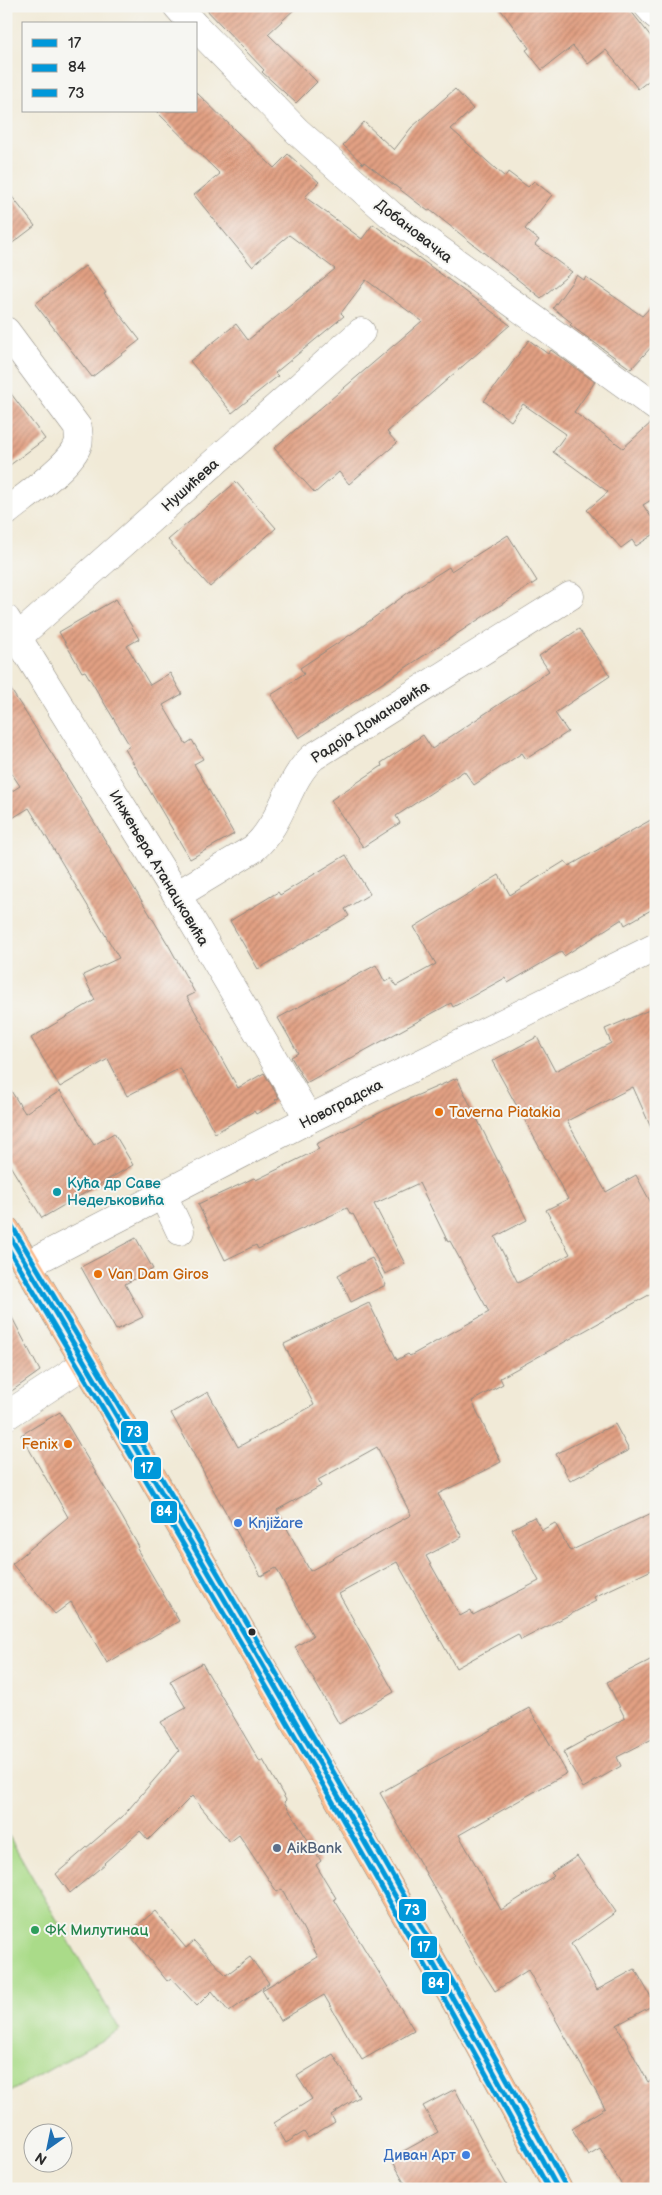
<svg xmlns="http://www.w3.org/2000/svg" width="662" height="2195" font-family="'Balsamiq Sans',sans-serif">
<defs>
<pattern id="building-hatch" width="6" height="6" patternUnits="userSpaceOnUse" patternTransform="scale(1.25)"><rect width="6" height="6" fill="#e2a083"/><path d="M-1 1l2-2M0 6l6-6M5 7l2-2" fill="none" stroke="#b7836b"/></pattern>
</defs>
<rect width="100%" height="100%" fill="#f6f6f2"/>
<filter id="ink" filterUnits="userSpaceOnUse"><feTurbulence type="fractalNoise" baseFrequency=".02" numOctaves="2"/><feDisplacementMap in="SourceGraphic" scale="10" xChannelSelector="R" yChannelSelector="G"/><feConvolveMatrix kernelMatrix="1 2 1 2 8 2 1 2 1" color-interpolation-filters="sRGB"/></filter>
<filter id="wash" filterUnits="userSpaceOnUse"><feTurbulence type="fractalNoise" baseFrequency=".0096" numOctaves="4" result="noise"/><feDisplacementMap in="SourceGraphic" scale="20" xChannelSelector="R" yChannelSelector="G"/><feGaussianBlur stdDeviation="1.12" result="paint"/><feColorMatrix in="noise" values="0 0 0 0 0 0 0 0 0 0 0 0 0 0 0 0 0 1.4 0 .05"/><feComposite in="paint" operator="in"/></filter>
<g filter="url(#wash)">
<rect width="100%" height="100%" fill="#f1ead7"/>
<path fill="#aadb89" stroke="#6a835a" d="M6,1831L120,2030L6,2094Z"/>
<g id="blocks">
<g fill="url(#building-hatch)" fill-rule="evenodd">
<path d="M203,6H298L268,34L317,82L296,103L262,72L264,70Z"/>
<path d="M498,6H627L656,43V75L638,89L606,50L588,64L573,46L542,70L526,50L529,48Z"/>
<path d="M455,89L473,109L451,129L505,177L508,172L528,187L534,181L552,195L525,229L539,240L535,245L572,272L541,298L430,210L428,211L364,162L363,164L343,145L364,122L394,150L411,128Z"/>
<path d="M196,92L274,168L288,154L319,182L305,197L362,239L373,224L510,325L387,432L397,443L349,484L339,472L315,493L274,448L422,321L366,280L341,313L344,316L275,373L278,376L232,413L190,361L236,324L248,340L335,269L289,235L252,266L194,195L220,174L156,111H196Z"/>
<path d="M6,189L35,226L6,248Z"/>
<path d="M85,266L106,293L104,294L140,340L92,377L35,304Z"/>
<path d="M577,275L584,280L586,277L642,316L656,301V342L631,369L570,325L572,323L553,308Z"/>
<path d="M529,340L548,354L551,350L595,382L574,412L623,448L652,422H656V497L643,505L656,524V533L636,546L632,540L621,548L587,510L608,492L553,452L566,434L523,404L511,421L484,401Z"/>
<path d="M6,387L45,439L6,468Z"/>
<path d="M236,482L276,528L210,587L168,540Z"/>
<path d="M508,535L537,581L299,738L271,695L304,674L300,668L353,633L409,592L449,567L451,571Z"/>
<path d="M116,599L139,639L127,646L150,685L170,673L182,694L163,705L186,744L192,740L203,759L194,764L234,834L190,859L125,749L130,746L85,671L82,672L59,632Z"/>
<path d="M579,629L610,676L555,713L568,732L526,759L522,753L474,785L464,771L396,816L400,823L363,847L331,800L382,766L381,763L423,735L432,749L549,671L539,656Z"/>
<path d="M6,682L70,782L169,946L195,993L187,997L238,1088L264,1073L279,1098L275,1100L277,1102L256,1114L254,1111L215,1133L180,1068L127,1096L108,1059L60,1087L31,1038L95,1000L83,975L119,958L29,808L6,822V795L20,786L6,765Z"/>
<path d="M656,817V907L625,925L622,919L564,956L561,952L508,983L505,978L453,1007L451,1003L306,1083L291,1057L298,1053L278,1018L376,965L385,982L391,978L396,986L436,964L414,927L499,875L510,895L565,861L569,866Z"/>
<path d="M346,855L370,894L345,909L349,916L258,969L230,921L278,892L280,895Z"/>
<path d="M656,1007V1139L633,1087L567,1121L606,1192L636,1175L656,1212V1291L500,1378L503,1384L472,1401L501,1462L438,1494L462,1537L426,1556L460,1616L471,1610L473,1615L539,1581L512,1529L534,1517L542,1530L555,1523L570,1551L656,1511V1568L594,1597L596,1601L521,1640L518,1634L456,1668L397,1562L339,1594L394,1692L339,1724L295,1647L313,1636L276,1568L261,1576L171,1413L208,1392L238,1447L314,1405L284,1344L369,1303L397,1360L408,1354L410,1356L489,1312L450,1241L448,1242L419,1183L374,1204L405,1264L385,1274L353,1214L351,1215L347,1208L258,1249L256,1245L225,1260L198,1204L254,1178L256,1180L319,1149L316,1144L402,1102L457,1078L527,1220L495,1237L518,1283L570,1254L546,1210L568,1199L492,1061L537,1037L555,1071L611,1043L605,1029ZM377,1447L411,1515L310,1571L277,1510L321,1486L318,1480Z"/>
<path d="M6,1083L25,1113L60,1091L94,1145L114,1133L133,1165L42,1218L6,1159Z"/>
<path d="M136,1238L153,1269L125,1284L143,1317L116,1330L81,1267Z"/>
<path d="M372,1258L386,1285L351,1302L338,1275Z"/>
<path d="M6,1306L40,1371L6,1395Z"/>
<path d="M60,1412L122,1517L139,1547L137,1549L179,1621L107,1663L71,1602L55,1614L12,1564L68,1517L21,1435Z"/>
<path d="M615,1424L629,1450L570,1481L556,1454Z"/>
<path d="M656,1657V1737L617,1757L621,1766L583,1788L563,1752L625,1718L607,1682Z"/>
<path d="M202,1663L260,1762L263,1760L286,1800L284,1802L321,1861L316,1865L336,1898L334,1899L414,2030L362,2060L324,1995L280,2021L262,1990L318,1957L282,1889L277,1892L239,1835L230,1842L192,1796L148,1840L140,1831L104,1863L105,1864L70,1893L56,1874L122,1817L179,1751L161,1722L186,1708L170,1681Z"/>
<path d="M529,1708L567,1773L459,1835L501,1910L554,1876L551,1873L577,1856L616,1912L571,1944L597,1990L635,1969L655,2004L617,2025L648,2082L656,2078V2189H624L600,2148L588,2155L572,2129L605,2108L528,1970L495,1991L476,1961L380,1793Z"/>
<path d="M155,1911L186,1948L194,1941L226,1975L250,1957L269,1983L229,2012L212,1991L197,2006L171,1978L167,1981L128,1933Z"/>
<path d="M333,2054L359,2097L331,2115L335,2122L308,2138L304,2132L286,2143L274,2123L312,2099L297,2076Z"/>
<path d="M455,2089L486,2148L509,2189H408L391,2158L438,2132L423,2106Z"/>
</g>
</g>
</g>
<g filter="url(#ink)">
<use href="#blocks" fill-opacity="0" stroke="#8e8a81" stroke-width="1"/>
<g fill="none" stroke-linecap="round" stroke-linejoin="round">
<defs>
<g id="minor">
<path d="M177,6L193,24"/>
<path d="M648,6L656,15"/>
<path d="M196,27L297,131L391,215L656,407"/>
<path d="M6,331L78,428C78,433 80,440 78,444C72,465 24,497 6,512"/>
<path d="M6,619L177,895L309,1119"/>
<path d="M18,637L361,332"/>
<path d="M177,895L253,849C284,822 286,781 313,757L570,596"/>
<path d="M163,1195L180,1231"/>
<path d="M29,1264L309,1119L656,947"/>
<path d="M6,1416L86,1363"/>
</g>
<path id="major" d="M6,1230L120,1421L464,2016L558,2189"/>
</defs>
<use href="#minor" stroke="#8e8a81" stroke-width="29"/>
<use href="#major" stroke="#8e8a81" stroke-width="29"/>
<use href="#minor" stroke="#fff" stroke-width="28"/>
<use href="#major" stroke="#fbbb8d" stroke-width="28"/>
<defs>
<path id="bus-1" d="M6,1230C195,1547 382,1865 558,2189"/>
<path id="bus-2" d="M6,1245C192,1557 376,1870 549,2189"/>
<path id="bus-3" d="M12,1226C201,1543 389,1861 565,2185"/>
</defs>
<use href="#bus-1" stroke="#f6f6f2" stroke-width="9"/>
<use href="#bus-2" stroke="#f6f6f2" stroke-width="9"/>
<use href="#bus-3" stroke="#f6f6f2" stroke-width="9"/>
<use href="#bus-1" stroke="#0098da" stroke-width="5"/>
<use href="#bus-2" stroke="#0098da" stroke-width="5"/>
<use href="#bus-3" stroke="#0098da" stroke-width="5"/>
</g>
</g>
<g fill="#e8710a" stroke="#f6f6f2" stroke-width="2">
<circle cx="439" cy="1112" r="5"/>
<circle cx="98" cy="1274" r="5"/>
<circle cx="68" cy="1444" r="5"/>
</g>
<circle fill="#0f9aa8" stroke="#f6f6f2" stroke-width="2" cx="57" cy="1192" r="5"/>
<g fill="#3f7fe0" stroke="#f6f6f2" stroke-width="2">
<circle cx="238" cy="1523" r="5"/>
<circle cx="466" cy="2155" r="5"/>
</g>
<circle fill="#2b2b2b" stroke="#f6f6f2" stroke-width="2" cx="252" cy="1632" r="4.5"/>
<circle fill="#5c6f8a" stroke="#f6f6f2" stroke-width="2" cx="277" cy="1848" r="5"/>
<circle fill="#2e9e5b" stroke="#f6f6f2" stroke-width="2" cx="35" cy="1930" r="5"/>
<g text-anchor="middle" stroke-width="4" stroke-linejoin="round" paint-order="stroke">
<g font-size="15" fill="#2b2b2b" stroke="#f6f6f2">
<text transform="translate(414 231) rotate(38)" y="5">Добановачка</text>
<text transform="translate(190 485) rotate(-42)" y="5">Нушићева</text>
<text transform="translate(370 722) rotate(-33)" y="5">Радоја Домановића</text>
<text transform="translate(159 868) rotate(59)" y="5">Инжењера Атанацковића</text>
<text transform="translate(341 1104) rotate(-27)" y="5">Новоградска</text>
</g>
<g font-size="15" fill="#c56008" stroke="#f6f6f2" text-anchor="start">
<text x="449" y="1117">Taverna Piatakia</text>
<text x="108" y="1279">Van Dam Giros</text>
<text x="58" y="1449" text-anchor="end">Fenix</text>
</g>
<g font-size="15" fill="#0d838f" stroke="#f6f6f2" text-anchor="start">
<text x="67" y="1188">Кућа др Саве<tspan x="67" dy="17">Недељковића</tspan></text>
</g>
<g font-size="15" fill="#366cbe" stroke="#f6f6f2" text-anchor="start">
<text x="248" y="1528">Knjižare</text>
<text x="456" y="2160" text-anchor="end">Диван Арт</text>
</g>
<g font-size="15" fill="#4e5e75" stroke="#f6f6f2" text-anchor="start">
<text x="287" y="1853">AikBank</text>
</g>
<g font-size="15" fill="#27864d" stroke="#f6f6f2" text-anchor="start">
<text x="45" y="1935">ФК Милутинац</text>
</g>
</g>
<g stroke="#f6f6f2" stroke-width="2">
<rect x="120" y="1420" width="29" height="24" rx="5" fill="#0098da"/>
<rect x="133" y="1456" width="29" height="24" rx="5" fill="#0098da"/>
<rect x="150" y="1500" width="28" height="24" rx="5" fill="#0098da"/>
<rect x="398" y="1898" width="29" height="24" rx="5" fill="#0098da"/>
<rect x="410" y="1935" width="28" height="24" rx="5" fill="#0098da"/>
<rect x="421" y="1971" width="29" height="24" rx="5" fill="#0098da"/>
</g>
<g font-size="14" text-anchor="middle" font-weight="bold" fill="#fff">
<text x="134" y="1437">73</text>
<text x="147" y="1473">17</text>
<text x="164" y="1516">84</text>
<text x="412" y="1915">73</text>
<text x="424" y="1952">17</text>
<text x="436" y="1988">84</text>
</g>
<rect width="662" height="2195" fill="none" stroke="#f6f6f2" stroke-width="25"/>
<rect x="22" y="22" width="175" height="90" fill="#f6f6f2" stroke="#a5a5a2"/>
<rect x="32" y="39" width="25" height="8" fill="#0098da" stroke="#a5a5a2"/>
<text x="68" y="48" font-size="15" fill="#2b2b2b">17</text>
<rect x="32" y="64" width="25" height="8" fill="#0098da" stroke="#a5a5a2"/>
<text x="68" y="72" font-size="15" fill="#2b2b2b">84</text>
<rect x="32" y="89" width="25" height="8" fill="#0098da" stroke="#a5a5a2"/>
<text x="68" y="98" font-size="15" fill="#2b2b2b">73</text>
<g transform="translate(48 2148) rotate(213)"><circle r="24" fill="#f6f6f2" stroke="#a5a5a2"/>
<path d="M0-4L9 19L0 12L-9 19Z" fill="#1f6fb2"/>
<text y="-8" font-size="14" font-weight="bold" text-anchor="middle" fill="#2b2b2b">N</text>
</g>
</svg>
